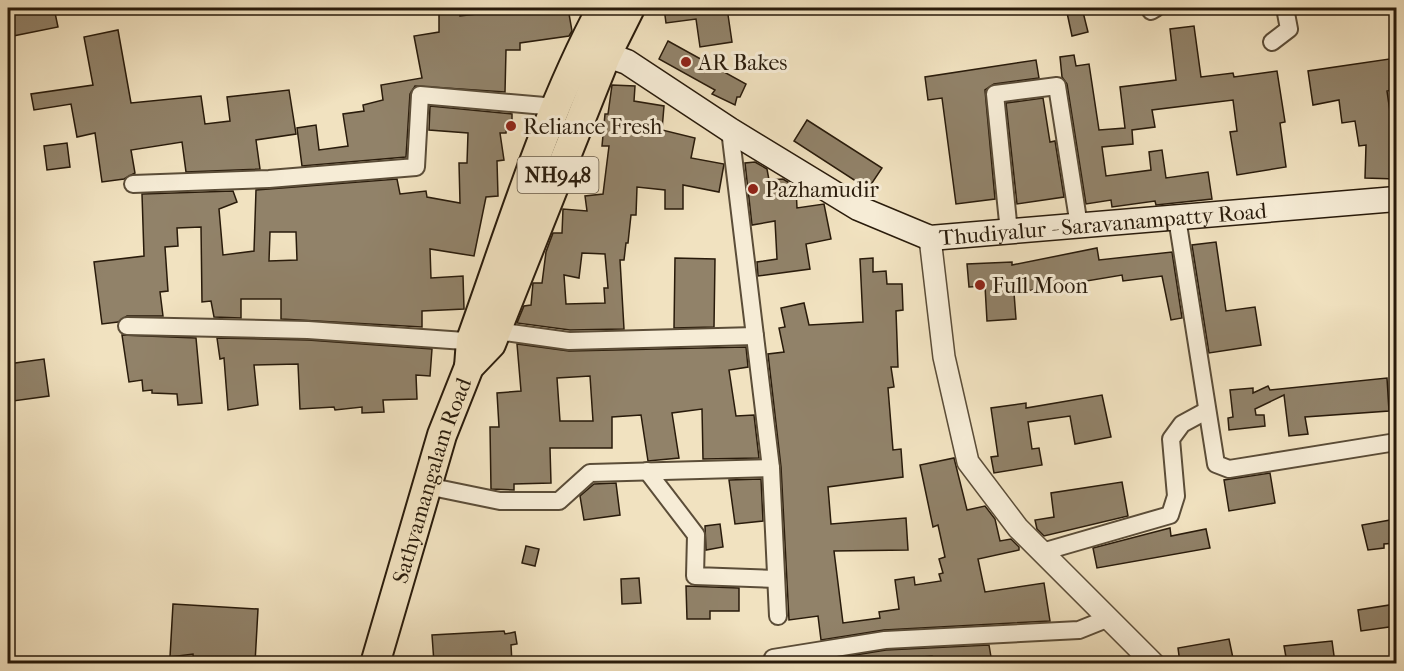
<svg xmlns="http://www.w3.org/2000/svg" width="1404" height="671" font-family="'IM FELL French Canon',serif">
<rect width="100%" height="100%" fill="#f1e2c0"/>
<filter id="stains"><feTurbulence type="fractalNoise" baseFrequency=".00333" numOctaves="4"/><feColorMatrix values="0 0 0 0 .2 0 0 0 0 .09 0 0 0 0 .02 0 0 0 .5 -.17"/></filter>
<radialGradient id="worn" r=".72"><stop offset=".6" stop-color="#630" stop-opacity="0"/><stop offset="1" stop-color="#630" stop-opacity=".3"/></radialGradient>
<g fill="#918269" stroke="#291b0b" stroke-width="1.5" fill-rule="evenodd">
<path d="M8,8H54L58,27L8,37Z"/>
<path d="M439,8H460V16L495,12L494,8H568L572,31L569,36L520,43V50H506L505,92L415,86L410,94L406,157L302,166L297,128L316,125L319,150L348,146L343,114L364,111L363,105L383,100L381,85L422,78L414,36L439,32Z"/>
<path d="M664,8H727L732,42L700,47L696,19L666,23Z"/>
<path d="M1066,8H1082L1088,32L1072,36Z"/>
<path d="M1194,26L1201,77L1233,73L1234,77L1277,71L1285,122L1280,123L1286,167L1237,175L1230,132L1237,131L1233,100L1152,110L1155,127L1132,130L1133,144L1102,147L1106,176L1151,170L1149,152L1162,150L1166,178L1208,172L1212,199L1156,205L1155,201L1112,207L1111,200L1086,204L1067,84L1062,77L1060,57L1074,55L1076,66L1089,64L1099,130L1125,128L1120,87L1176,80L1170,29Z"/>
<path d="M118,30L131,103L201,96L205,124L230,121L227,97L289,90L296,134L256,140L260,169L186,172L182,142L131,150L135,173L124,179L102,182L95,133L77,137L71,104L34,110L31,94L93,85L84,37Z"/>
<path d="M668,41L746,84L740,97H737L735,105L712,94L715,90L659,59Z"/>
<path d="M1396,58V89L1387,91L1396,153V179L1365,178L1366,145L1359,146L1355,121L1342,123L1339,100L1313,105L1308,71Z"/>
<path d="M1036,60L1039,78L994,84L985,90L995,199L956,204L942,98L928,100L925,77Z"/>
<path d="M612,85L635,86L634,101L664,106L662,130L695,138L691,158L724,164L719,192L683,185V209H665V190L637,187L636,215H631L628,243H626L624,260H620L624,329L570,330L517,323L524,306L531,305L533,283H542L546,252L553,233H562L563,209L587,211L585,196L603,194L609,146H602L605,114H608ZM582,253L605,254L608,288H604L605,303L566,304L564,275L579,278Z"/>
<path d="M1043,98L1050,142L1055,141L1064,197L1017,204L1006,103Z"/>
<path d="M430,106L512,114V122H507L506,133H500L504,160L497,161L498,196L486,197L474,256L430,249L431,278L463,276L464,309L422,311V327L281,319V299H241V318L214,317L211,301L202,302L201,227L177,228L178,246L165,247L168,291L160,292L163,316H127L118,322L102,324L94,262L144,256L142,194L233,191L237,202L219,209L223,255L254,251L256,190L397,179L400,194L426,191L427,197L460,203L459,163H467L468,133L429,130ZM270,232H296L297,260L269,261Z"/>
<path d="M807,120L882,168L868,189L794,141Z"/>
<path d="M67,143L70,167L47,170L44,146Z"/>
<path d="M755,162L767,169L769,180L783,179L796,187L797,208L824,204L831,239L806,244L810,269L758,276L757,262L777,259L775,221L752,225L745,163Z"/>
<path d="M1216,242L1226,311L1255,307L1261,345L1209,353L1192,245Z"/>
<path d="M1097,248L1099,260L1172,252L1182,318L1171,320L1162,276L1123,281L1122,275L1014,293L1016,319L987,321L985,286L969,287L967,264L1012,262V265Z"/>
<path d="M675,258L715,259L714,327L674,328Z"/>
<path d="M873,258V272L886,271L887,284H902L903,310L896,311L898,367H891L894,387L888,388L893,450L901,449L903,477L828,487L831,524L906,518L908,550L834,551L843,623L880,618L879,612L899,609L895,580L914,577L915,585L941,581L939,574L943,573L939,559L945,557L938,525L933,527L920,465L954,458L967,510L985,506L995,519L1000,541L1011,539L1019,547V550L978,559L985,592L1044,583L1050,621L884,630L821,640L818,616L789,620L781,467L768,354L784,352L779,328L785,327L781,308L804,303L809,325L863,322L860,259Z"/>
<path d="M122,335L196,338L202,403L178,405L177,394L152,393V390L143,391L142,380L129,382Z"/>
<path d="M217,338L308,340L432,349L430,376L416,375L417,399L383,400L384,412L362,413V407L335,410L334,407L300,409L298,364L254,365L258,405L228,410L224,358L220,359Z"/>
<path d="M517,344L569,351L746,347L748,367L729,370L736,416L754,415L759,458L703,459L702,409L672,413L679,458L648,461L641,415L612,417V448H550L551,483L514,484V490L491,489L490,427H499L497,393L521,391ZM590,376L593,421H560L557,378Z"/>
<path d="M44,359L49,396L13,401L8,364Z"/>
<path d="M1387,378L1389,411L1305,417L1308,434L1289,436L1284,395L1255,409L1256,415H1264L1265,426L1229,430L1228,418L1233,417L1230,390L1253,388V393L1268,386L1270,390Z"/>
<path d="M1102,395L1111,437L1075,444L1070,416L1028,422L1032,449L1039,448L1042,465L994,473L991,457L998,456L991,408L1026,403V408Z"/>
<path d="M1270,473L1275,503L1229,511L1224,480Z"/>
<path d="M761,479L763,521L735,524L729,480Z"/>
<path d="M1122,482L1128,516L1044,536L1037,529L1035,520L1054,517L1051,493Z"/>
<path d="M616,483L620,515L584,520L580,496L594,484Z"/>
<path d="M1396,519V543L1384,544V548L1368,550L1362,525Z"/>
<path d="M720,524L723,547L706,550L705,526Z"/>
<path d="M1170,528L1171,536L1206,529L1210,548L1097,568L1093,548Z"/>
<path d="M526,546L539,549L535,566L522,563Z"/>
<path d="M639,578L641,603L622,604L621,579Z"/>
<path d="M686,586L739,588V611H710V619H687Z"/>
<path d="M173,604L258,609L255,663H194L193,654L170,657Z"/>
<path d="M1396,604V626L1361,631L1358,610Z"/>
<path d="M504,631L505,634L515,632L517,644L511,645L512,663H434L432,635Z"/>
<path d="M1229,639L1234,663H1180L1178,648Z"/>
<path d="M1332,641L1335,663H1287L1284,646Z"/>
<path d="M989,645L992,663H933L932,656L888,660L889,663H824V660L886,650Z"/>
</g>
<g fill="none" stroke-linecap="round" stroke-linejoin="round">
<defs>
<g id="minor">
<path d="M1151,11L1156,8"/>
<path d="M1272,42L1289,29L1285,8"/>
<path d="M730,130L771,468L778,616"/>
<path d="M133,184L269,179L416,167L420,95L556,107"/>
<path d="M1177,218L1216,464L1229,469L1396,442"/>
<path d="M1009,232L995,94L1057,86L1079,226"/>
<path d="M127,326L308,330L479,342"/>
<path d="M497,331L569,341L755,336"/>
<path d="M647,471L696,535L695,576L776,579"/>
<path d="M427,486L500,501H559L590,473L771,468"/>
<path d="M1042,552L1170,515L1176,496L1171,439L1182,424L1206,411"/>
<path d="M773,664V658L885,640L1079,630L1109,618"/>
</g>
<path id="tertiary" d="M930,238L944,357L968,462L1018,528L1154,664"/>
<g id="secondary">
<path id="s1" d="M590,49L627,62L730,130L858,208L930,238L1396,199"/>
</g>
<g id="trunk">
<path d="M469,367L471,340C511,229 546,112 602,8"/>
<path id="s2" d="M375,664L442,435L469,367L491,344L606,56L630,8"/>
</g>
</defs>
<use href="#minor" stroke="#5b4d38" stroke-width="20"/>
<use href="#tertiary" stroke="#5b4d38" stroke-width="24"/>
<use href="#secondary" stroke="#291b0b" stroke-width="27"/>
<use href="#trunk" stroke="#291b0b" stroke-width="32"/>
<use href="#minor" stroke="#f6ecd6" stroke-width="16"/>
<use href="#tertiary" stroke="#f6ecd6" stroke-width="21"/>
<use href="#secondary" stroke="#f6ecd6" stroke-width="24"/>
<use href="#trunk" stroke="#f1e2c0" stroke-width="28"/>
</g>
<g fill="#8f2418" stroke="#f6ecd6" stroke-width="2">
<circle cx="686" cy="62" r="6"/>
<circle cx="511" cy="126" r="6"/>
<circle cx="753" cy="189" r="6"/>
<circle cx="980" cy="285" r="6"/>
</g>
<g text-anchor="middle" stroke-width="6" stroke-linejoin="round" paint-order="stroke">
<rect fill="#f6ecd6" stroke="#665a48" stroke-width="1.5" x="517.5" y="157" width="81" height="36" rx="4.5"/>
<g font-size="21" font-weight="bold" fill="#291b0b">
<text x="558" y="182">NH948</text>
</g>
<g font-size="22" fill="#291b0b" stroke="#f6ecd6" text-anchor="start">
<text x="698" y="70">AR Bakes</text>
<text x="523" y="134">Reliance Fresh</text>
<text x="765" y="197">Pazhamudir</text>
<text x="992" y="293">Full Moon</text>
</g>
<g font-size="22" fill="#291b0b" stroke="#f6ecd6">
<text dy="8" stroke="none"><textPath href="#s1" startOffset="564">Thudiyalur - Saravanampatty Road</textPath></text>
<text dy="8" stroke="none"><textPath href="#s2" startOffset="192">Sathyamangalam Road</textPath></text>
</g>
</g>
<rect width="1404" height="671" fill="none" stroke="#f1e2c0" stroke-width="30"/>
<rect x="9" y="9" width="1386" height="653" fill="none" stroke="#291b0b" stroke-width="3"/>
<rect x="15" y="15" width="1374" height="641" fill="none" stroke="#291b0b" stroke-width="1.5"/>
<rect width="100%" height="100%" filter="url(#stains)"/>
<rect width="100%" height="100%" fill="url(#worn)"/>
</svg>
